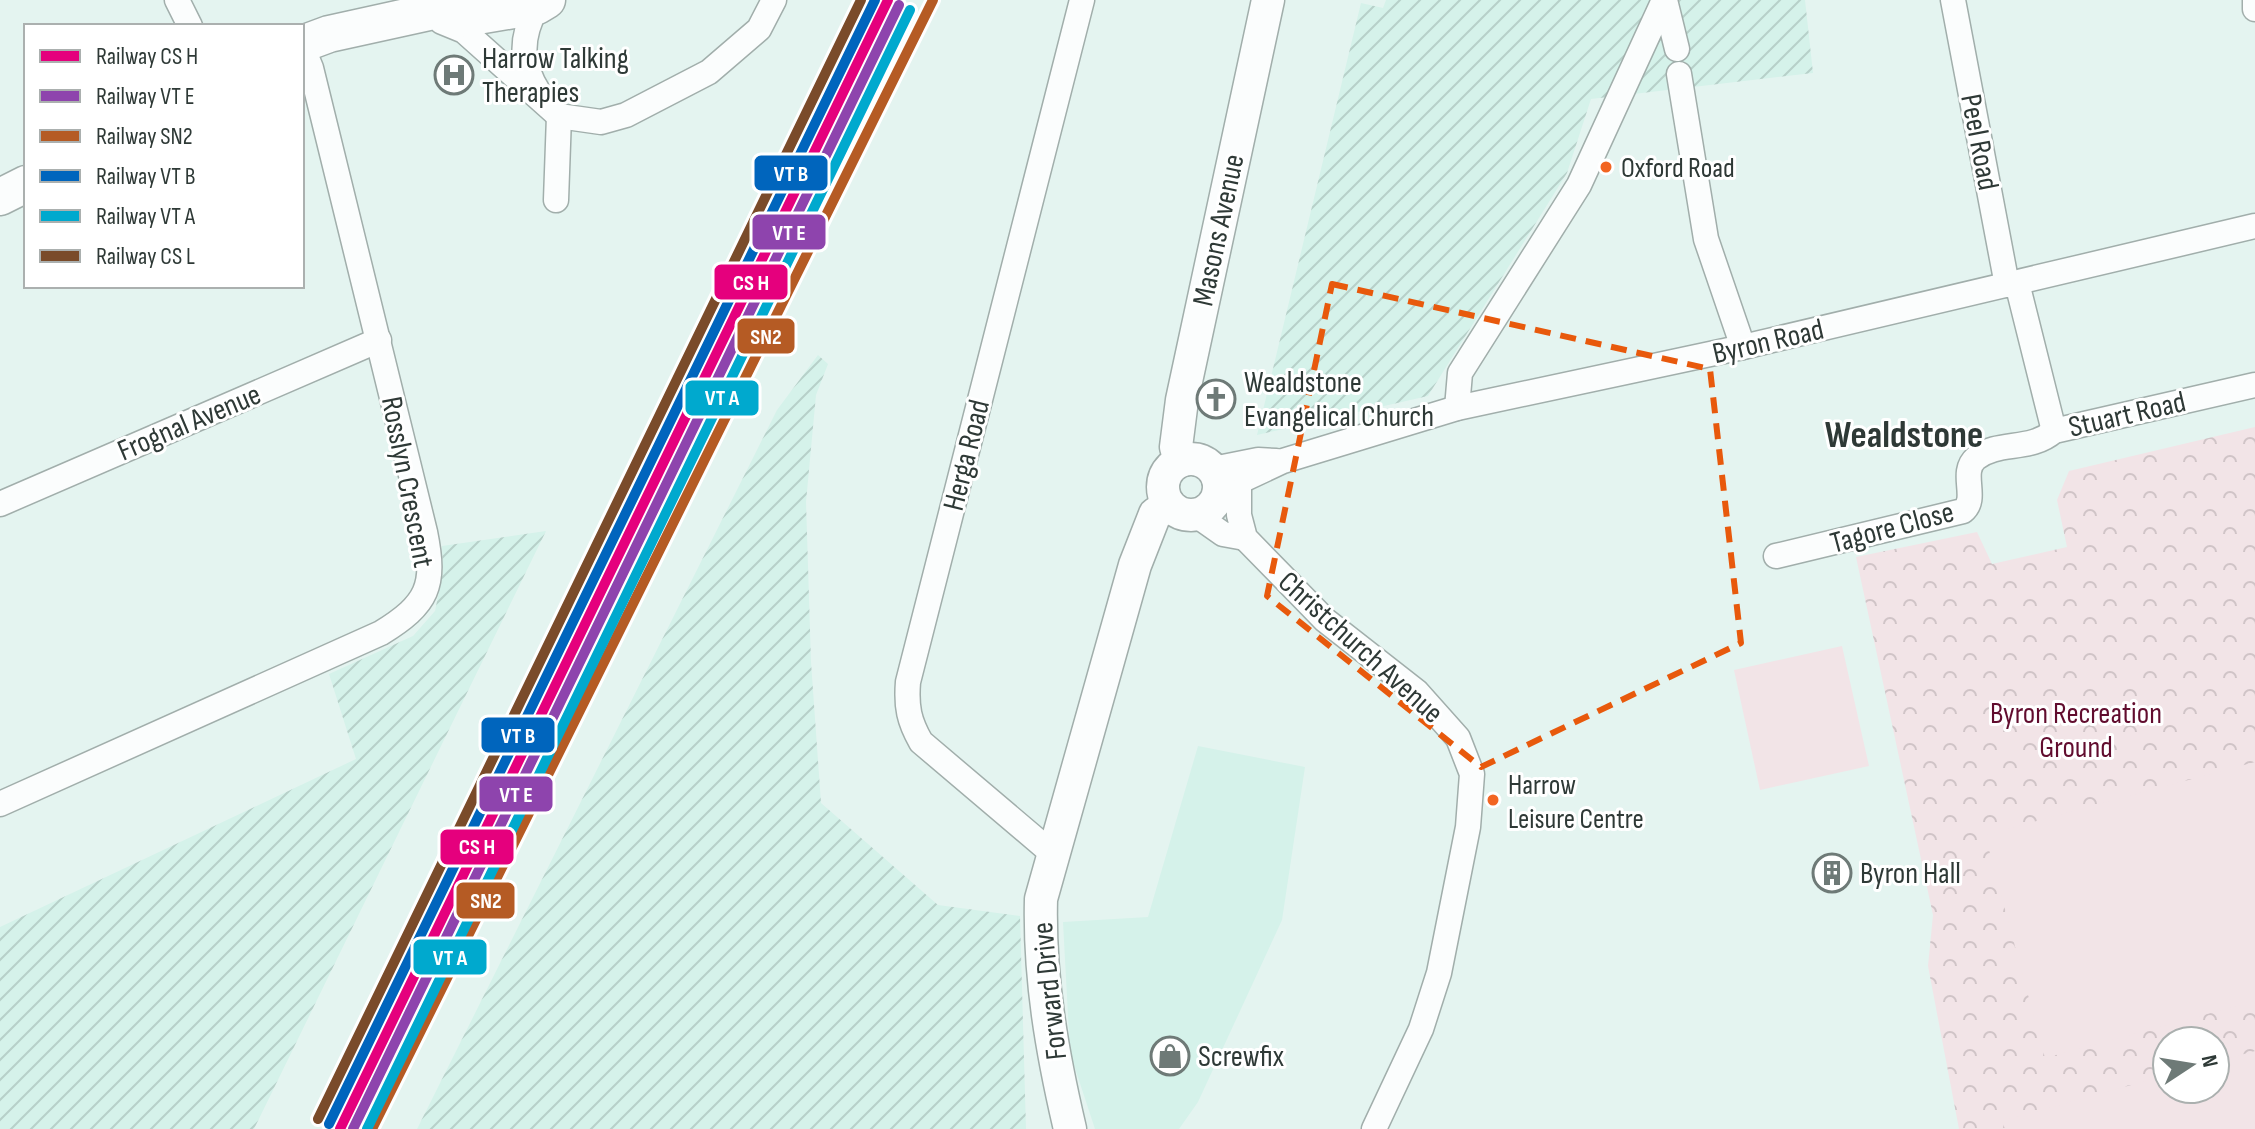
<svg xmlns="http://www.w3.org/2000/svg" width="2255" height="1129" font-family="'Sofia Sans Condensed',sans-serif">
<defs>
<pattern id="industrial-furrows" width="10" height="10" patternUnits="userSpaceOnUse" patternTransform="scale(2)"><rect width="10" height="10" fill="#d5f2ea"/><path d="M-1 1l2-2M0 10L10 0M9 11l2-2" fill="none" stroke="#b7d0c9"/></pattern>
<pattern id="park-crowns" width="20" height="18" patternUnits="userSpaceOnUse" patternTransform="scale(2)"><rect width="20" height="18" fill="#f2e4e7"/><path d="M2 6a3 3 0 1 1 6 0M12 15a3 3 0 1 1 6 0" fill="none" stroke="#d0c4c7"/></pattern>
</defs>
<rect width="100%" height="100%" fill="#e4f4f0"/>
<path fill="#d5f2ea" d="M1198,746L1305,767L1282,920L1198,1102L1179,1129H1095L1070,1053L1063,922L1148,917Z"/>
<g fill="url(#industrial-furrows)">
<path d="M1386,0H1805L1813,73L1591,99L1567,173L1428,396L1257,435L1361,3L1383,8Z"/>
<path d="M818,355L828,364L816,395L806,502L811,662L821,803L938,905L1020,916L1026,1129H417L777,410Z"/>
<path d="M546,531L254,1129H0V927L356,759L329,674L413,636L435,611L443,572L442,546Z"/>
</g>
<path fill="url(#park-crowns)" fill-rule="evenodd" d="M2255,427V1129H1959L1928,966L1933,915L1856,557L1977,532L1992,564L2067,547L2057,500L2069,471ZM2167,1041H2215V1089H2167Z"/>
<g fill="#f2e4e7">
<path d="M1842,646L1869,766L1760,790L1734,670Z"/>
<path d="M2255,762V1001L2045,1058L1985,835Z"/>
<path d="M2255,1051V1129H2005L2002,1121L2167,1075V1089H2215V1062Z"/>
</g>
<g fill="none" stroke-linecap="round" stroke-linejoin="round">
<defs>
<g id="street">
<path d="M177,0L190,26"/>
<path d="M1665,0L1677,49"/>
<path d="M1953,0L2007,285"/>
<path d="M2255,0V9"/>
<path d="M537,6C520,38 520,63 539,93"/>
<path d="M442,22L464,31L559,116L601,122L626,115L709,72L759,29L774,0"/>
<path d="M1679,74L1706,239L1743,347"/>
<path d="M556,200L559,116"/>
<path d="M2017,283L2054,431"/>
<path d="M1457,408L1460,373L1579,185L1664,0"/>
<path d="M1213,469L1258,460L1276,461"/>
<path d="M1239,483V515L1245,538L1325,620L1417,692L1458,738L1472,774L1468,827L1439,973L1421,1029L1374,1129"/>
<path d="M1219,491L1283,461L1457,408L1743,347L2255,226"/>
<path d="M0,504L379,340"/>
<path d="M1196,515L1223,534L1245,538"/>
<path d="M1776,556L1963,511C1979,498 1959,473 1976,458C1999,440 2030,452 2054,431L2255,385"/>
<path d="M0,804L381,633C428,604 436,586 425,532L311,68L302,46"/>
<path d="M1053,854L921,742C909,721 906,707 908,682L1082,0"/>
</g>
<g id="secondary">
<circle cx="1191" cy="487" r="28"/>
<path d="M1180,461L1176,447L1182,400L1268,0"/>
<path d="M1070,1129C1052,1052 1039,978 1041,899L1135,565L1155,514L1169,505"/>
</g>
<g id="primary">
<path d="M460,19L537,6L547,0"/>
<path d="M302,44L329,34L484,0"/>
<path d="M0,197L26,184"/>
</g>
</defs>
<use href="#street" stroke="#a1aeab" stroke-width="27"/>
<use href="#secondary" stroke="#a1aeab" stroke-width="35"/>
<use href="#primary" stroke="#a1aeab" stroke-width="39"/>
<use href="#street" stroke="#fbfdfd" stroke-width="24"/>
<use href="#secondary" stroke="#fbfdfd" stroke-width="32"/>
<use href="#primary" stroke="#fbfdfd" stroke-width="36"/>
<defs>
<path id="rail-1" d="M340,1129L888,0"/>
<path id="rail-2" d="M353,1129L899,5"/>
<path id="rail-3" d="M372,1129L933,0"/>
<path id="rail-4" d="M329,1124L875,0"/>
<path id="rail-5" d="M367,1129L910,10"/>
<path id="rail-6" d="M318,1119L861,0"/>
</defs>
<use href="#rail-1" stroke="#fff" stroke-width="16"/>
<use href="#rail-2" stroke="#fff" stroke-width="16"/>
<use href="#rail-3" stroke="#fff" stroke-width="16"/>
<use href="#rail-4" stroke="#fff" stroke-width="16"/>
<use href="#rail-5" stroke="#fff" stroke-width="16"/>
<use href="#rail-6" stroke="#fff" stroke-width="16"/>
<use href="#rail-1" stroke="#e5007d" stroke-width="10"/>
<use href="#rail-2" stroke="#8e44ad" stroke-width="10"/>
<use href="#rail-3" stroke="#b55b24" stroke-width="10"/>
<use href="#rail-4" stroke="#0065bd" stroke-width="10"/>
<use href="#rail-5" stroke="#00a9ce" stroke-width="10"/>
<use href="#rail-6" stroke="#7a4b2a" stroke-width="10"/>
</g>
<path fill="none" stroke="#e8590c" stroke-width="6" stroke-dasharray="16 10" stroke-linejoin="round" d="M1332,284L1710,369L1741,643L1481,767L1267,596Z"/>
<defs>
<symbol id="hospital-ring" viewBox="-11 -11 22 22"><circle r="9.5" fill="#fff" stroke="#6e7a77" stroke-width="1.5"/><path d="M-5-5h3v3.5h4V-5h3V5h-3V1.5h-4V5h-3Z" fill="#6e7a77"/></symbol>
<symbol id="church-ring" viewBox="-11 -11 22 22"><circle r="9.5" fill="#fff" stroke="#6e7a77" stroke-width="1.5"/><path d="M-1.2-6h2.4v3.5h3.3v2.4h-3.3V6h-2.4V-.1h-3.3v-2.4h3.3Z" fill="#6e7a77"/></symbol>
<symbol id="building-ring" viewBox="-11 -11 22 22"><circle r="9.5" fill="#fff" stroke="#6e7a77" stroke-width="1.5"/><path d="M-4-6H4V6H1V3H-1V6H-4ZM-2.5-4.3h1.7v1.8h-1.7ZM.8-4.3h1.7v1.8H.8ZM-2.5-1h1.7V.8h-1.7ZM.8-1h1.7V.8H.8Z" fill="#6e7a77"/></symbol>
<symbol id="shop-ring" viewBox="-11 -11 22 22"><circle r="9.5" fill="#fff" stroke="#6e7a77" stroke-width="1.5"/><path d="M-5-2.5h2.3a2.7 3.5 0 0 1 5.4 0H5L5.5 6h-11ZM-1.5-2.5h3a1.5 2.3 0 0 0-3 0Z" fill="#6e7a77"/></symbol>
</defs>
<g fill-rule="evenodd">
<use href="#hospital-ring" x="432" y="53" width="44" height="44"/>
<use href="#church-ring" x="1194" y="377" width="44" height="44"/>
<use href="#building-ring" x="1810" y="851" width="44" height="44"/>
<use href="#shop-ring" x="1148" y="1034" width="44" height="44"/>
</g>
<g fill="#f26522" stroke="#fff" stroke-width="3">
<circle cx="1606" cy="167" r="7"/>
<circle cx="1493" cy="800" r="7"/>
</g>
<g text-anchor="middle" stroke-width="6" stroke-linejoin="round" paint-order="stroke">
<g font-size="28" fill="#2e3936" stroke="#fff" text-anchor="start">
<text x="1621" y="177">Oxford Road</text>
<text x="1508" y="794">Harrow<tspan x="1508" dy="34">Leisure Centre</tspan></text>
</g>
<g font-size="30" fill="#2e3936" stroke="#fff" text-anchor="start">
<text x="482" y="68">Harrow Talking<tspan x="482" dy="34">Therapies</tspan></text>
<text x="1244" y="392">Wealdstone<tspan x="1244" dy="34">Evangelical Church</tspan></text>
<text x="1860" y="883">Byron Hall</text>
<text x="1198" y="1066">Screwfix</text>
</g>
<g font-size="30" fill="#2e3936" stroke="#fff">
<text transform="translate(1980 142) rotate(79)" y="10">Peel Road</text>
<text transform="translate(1218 230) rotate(-78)" y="10">Masons Avenue</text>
<text transform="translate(1768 341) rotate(-13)" y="10">Byron Road</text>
<text transform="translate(2127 414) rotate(-13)" y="10">Stuart Road</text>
<text transform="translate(189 422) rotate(-23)" y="10">Frognal Avenue</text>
<text transform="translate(966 455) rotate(-76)" y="10">Herga Road</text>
<text transform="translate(408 482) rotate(79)" y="10">Rosslyn Crescent</text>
<text transform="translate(1892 527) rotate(-15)" y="10">Tagore Close</text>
<text transform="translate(1361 647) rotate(42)" y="10">Christchurch Avenue</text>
<text transform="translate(1049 991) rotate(-96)" y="10">Forward Drive</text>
</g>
<g font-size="30" fill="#610c2e" stroke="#fff">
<text x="2076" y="723">Byron Recreation<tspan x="2076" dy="34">Ground</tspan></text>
</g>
<g font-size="38" font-weight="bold" fill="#2e3936" stroke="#fff">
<text x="1904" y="447">Wealdstone</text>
</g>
</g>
<g stroke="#fff" stroke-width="3">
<rect x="753" y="154" width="76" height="38" rx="8" fill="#0065bd"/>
<rect x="751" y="213" width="76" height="38" rx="8" fill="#8e44ad"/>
<rect x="713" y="263" width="76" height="38" rx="8" fill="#e5007d"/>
<rect x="736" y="317" width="60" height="38" rx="8" fill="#b55b24"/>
<rect x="684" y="379" width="76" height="38" rx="8" fill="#00a9ce"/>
<rect x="480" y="716" width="76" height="38" rx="8" fill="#0065bd"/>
<rect x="478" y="775" width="76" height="38" rx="8" fill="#8e44ad"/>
<rect x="439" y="828" width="76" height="38" rx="8" fill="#e5007d"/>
<rect x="455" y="881" width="61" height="39" rx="8" fill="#b55b24"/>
<rect x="412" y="938" width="76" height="38" rx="8" fill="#00a9ce"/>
</g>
<g font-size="22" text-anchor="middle" font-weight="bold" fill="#fff">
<text x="791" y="181">VT B</text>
<text x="789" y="240">VT E</text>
<text x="751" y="290">CS H</text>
<text x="766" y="344">SN2</text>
<text x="722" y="405">VT A</text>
<text x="518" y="743">VT B</text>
<text x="516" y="802">VT E</text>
<text x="477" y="854">CS H</text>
<text x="486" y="908">SN2</text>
<text x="450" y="965">VT A</text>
</g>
<rect x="24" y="24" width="280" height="264" fill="#ffffff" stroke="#abb0af" stroke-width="2"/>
<rect x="40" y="50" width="40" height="12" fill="#e5007d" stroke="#abb0af" stroke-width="2"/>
<text x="96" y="64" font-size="24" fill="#2e3936">Railway CS H</text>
<rect x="40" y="90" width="40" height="12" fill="#8e44ad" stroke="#abb0af" stroke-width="2"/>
<text x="96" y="104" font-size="24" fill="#2e3936">Railway VT E</text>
<rect x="40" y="130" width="40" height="12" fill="#b55b24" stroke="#abb0af" stroke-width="2"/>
<text x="96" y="144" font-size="24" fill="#2e3936">Railway SN2</text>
<rect x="40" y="170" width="40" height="12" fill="#0065bd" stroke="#abb0af" stroke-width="2"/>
<text x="96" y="184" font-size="24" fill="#2e3936">Railway VT B</text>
<rect x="40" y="210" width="40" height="12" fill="#00a9ce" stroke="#abb0af" stroke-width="2"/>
<text x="96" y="224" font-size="24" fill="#2e3936">Railway VT A</text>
<rect x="40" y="250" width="40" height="12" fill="#7a4b2a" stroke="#abb0af" stroke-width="2"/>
<text x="96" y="264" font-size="24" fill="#2e3936">Railway CS L</text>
<g transform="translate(2191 1065) rotate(78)"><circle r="38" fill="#ffffff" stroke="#abb0af" stroke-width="2"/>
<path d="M0-6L14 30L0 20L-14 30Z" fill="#6e7a77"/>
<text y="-12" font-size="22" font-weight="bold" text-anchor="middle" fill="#2e3936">N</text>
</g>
</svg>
